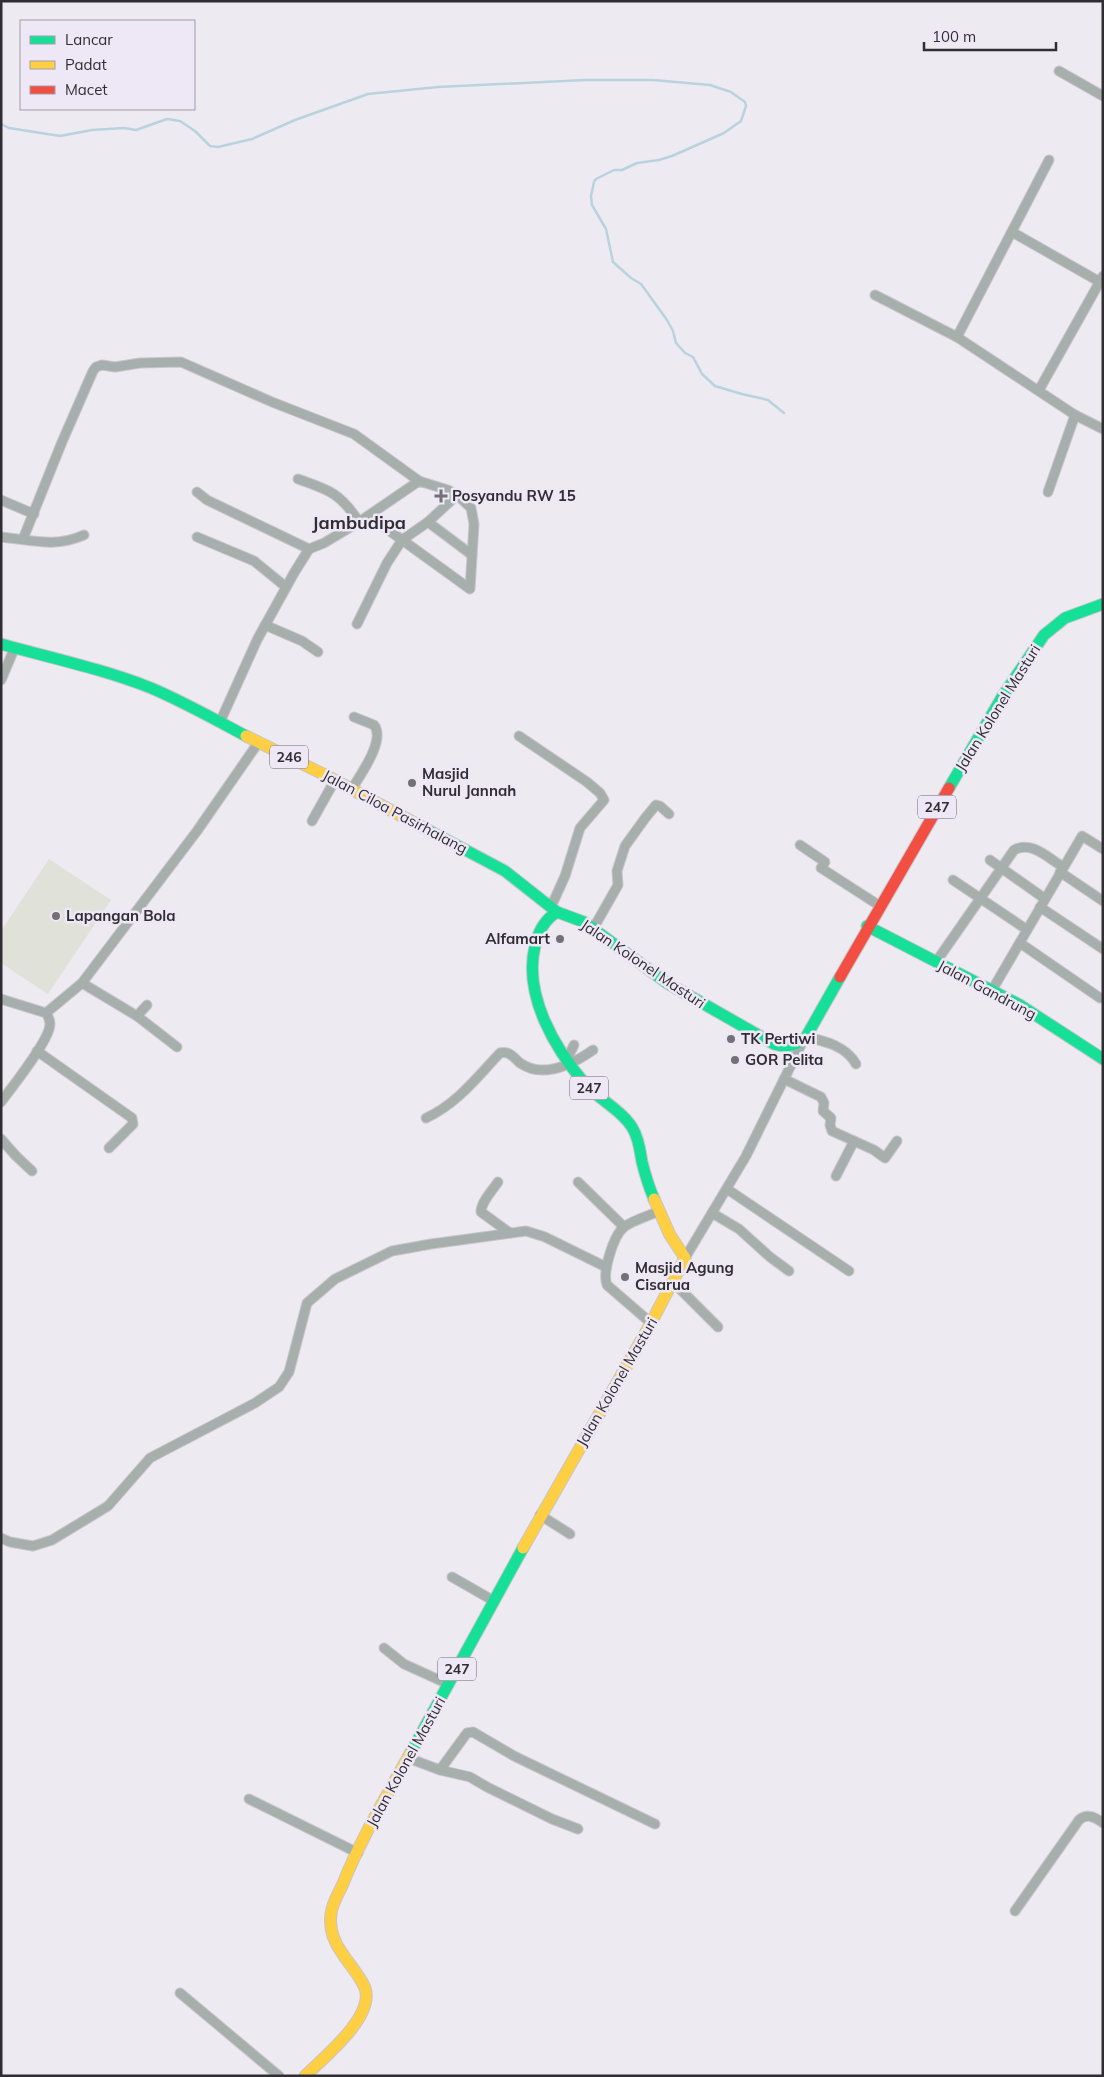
<svg xmlns="http://www.w3.org/2000/svg" width="1104" height="2077" font-family="Mulish,sans-serif">
<rect width="100%" height="100%" fill="#eeeaf2"/>
<path fill="#e0e1d8" d="M49,859L111,900L48,994L1,963V931Z"/>
<g fill="none" stroke-linecap="round" stroke-linejoin="round">
<path stroke="#b9d3de" stroke-width="2.5" d="M1,124L9,128L60,136L92,130L124,128L136,130L167,119L180,121L195,131L210,146L218,147L252,139L295,120L368,94L438,87L585,80H653L710,85L731,92L745,102L746,106L741,121L724,133L672,156L659,160L637,163L622,170H614L596,179L594,182L591,196L592,205L606,229L613,262L631,278L641,284L667,320L673,331L676,343L685,353L693,357L702,374L715,386L742,394L768,400L784,413"/>
<defs>
<g id="street">
<path d="M1059,71L1103,96"/>
<path d="M1012,232L1100,282"/>
<path d="M875,295L957,337L1075,415L1103,429"/>
<path d="M957,337L1049,160"/>
<path d="M1039,390L1103,276"/>
<path d="M298,479C330,490 341,494 359,522"/>
<path d="M197,492L207,500L309,549"/>
<path d="M1048,492L1075,415"/>
<path d="M1,500L34,514"/>
<path d="M428,522L472,555"/>
<path d="M1,537C32,540 55,548 84,535"/>
<path d="M197,537L254,561L286,587"/>
<path d="M23,539L62,442L93,371L96,367L102,365L115,367L140,363L181,362L272,402L354,434L419,481"/>
<path d="M357,624L387,563L402,540L428,522L457,495"/>
<path d="M265,625L302,641L318,652"/>
<path d="M1,680L15,647"/>
<path d="M220,722L257,640L294,573L309,549L324,543L359,522L419,481L448,490L457,495L471,508L474,524L470,589L369,516"/>
<path d="M519,736L587,782L600,793L604,800L580,828L565,876L551,907"/>
<path d="M352,789C360,775 386,740 374,725L354,717"/>
<path d="M312,821L335,780"/>
<path d="M800,845L825,862L821,868L880,906"/>
<path d="M990,860L1041,896"/>
<path d="M1060,872L1103,901"/>
<path d="M953,880L1023,927"/>
<path d="M1040,907L1103,949"/>
<path d="M593,929L618,885L617,871L625,846L646,817L656,805L660,806L669,814"/>
<path d="M1020,943L1100,998"/>
<path d="M936,962L1014,850C1031,841 1046,856 1060,865"/>
<path d="M82,983L137,1016L147,1005"/>
<path d="M991,992L1082,836L1103,849"/>
<path d="M1,999L46,1013C48,1016 50,1021 50,1024C50,1040 12,1087 1,1102"/>
<path d="M46,1013L82,983L197,831L258,743"/>
<path d="M137,1016L177,1047"/>
<path d="M806,1037C825,1041 846,1046 856,1064"/>
<path d="M37,1051L132,1118L133,1124L109,1148"/>
<path d="M567,1059L574,1045"/>
<path d="M784,1079L821,1097L824,1103L823,1111L831,1118L830,1125L832,1131L874,1150L885,1158L897,1141"/>
<path d="M426,1118C457,1104 477,1077 500,1053C510,1051 513,1057 520,1063C543,1079 573,1064 593,1050"/>
<path d="M1,1139L16,1156L32,1171"/>
<path d="M836,1176L854,1141"/>
<path d="M498,1182C492,1191 481,1202 481,1212L510,1233"/>
<path d="M578,1182L624,1227"/>
<path d="M727,1189L849,1271"/>
<path d="M712,1213L739,1229L770,1257L789,1271"/>
<path d="M685,1258L746,1156L803,1041"/>
<path d="M673,1282L718,1327"/>
<path d="M651,1323L607,1285C602,1273 613,1236 624,1227C633,1220 649,1216 659,1211"/>
<path d="M540,1515L570,1534"/>
<path d="M1,1538L10,1542L33,1546L52,1540L108,1506L150,1458L255,1403L279,1387L289,1372L307,1303L335,1279L392,1251L431,1244L526,1231L545,1237L606,1267"/>
<path d="M452,1577L494,1601"/>
<path d="M384,1648L404,1664L448,1684"/>
<path d="M408,1758L440,1770L464,1737L467,1733L473,1732L514,1756L655,1824"/>
<path d="M440,1770L470,1777L487,1787L552,1819L578,1829"/>
<path d="M249,1799L358,1853"/>
<path d="M1015,1911L1079,1820C1087,1813 1095,1817 1103,1823"/>
<path d="M180,1993L279,2076"/>
</g>
<g id="fast">
<path d="M1,644C51,658 103,669 151,688C184,702 214,719 246,736"/>
<path d="M949,788L1002,697L1044,635L1065,618L1103,604"/>
<path d="M424,828L505,871L557,912L584,922L667,983L774,1044C787,1048 796,1046 806,1037L840,977"/>
<path d="M557,912C544,920 538,932 535,946C523,995 555,1049 586,1085C600,1100 624,1112 633,1129C639,1139 640,1151 642,1162C645,1174 649,1187 654,1199"/>
<path d="M867,926L1020,1005L1103,1059"/>
<path d="M410,1754L523,1548"/>
</g>
<g id="slow">
<path d="M246,736L325,775L424,828"/>
<path d="M523,1548L651,1323L685,1258L670,1235L654,1199"/>
<path d="M305,2076C323,2058 375,2017 365,1988C360,1976 349,1964 342,1953C334,1942 329,1928 331,1914C332,1904 338,1894 342,1886C360,1840 386,1797 410,1754"/>
</g>
<path id="jam" d="M840,977L949,788"/>
</defs>
<use href="#street" stroke="#c8c5cb" stroke-width="11"/>
<use href="#fast" stroke="#c8c5cb" stroke-width="13"/>
<use href="#slow" stroke="#c8c5cb" stroke-width="13"/>
<use href="#jam" stroke="#c8c5cb" stroke-width="13"/>
<use href="#street" stroke="#a6afab" stroke-width="9"/>
<use href="#fast" stroke="#16e098" stroke-width="11"/>
<use href="#slow" stroke="#ffcf43" stroke-width="11"/>
<use href="#jam" stroke="#f24e42" stroke-width="11"/>
</g>
<g fill="#737076" stroke="#eee7f5" stroke-width="2">
<path d="M438.5 488.5h5v5h5v5h-5v5h-5v-5h-5v-5h5z"/>
<circle cx="412" cy="783" r="5"/>
<circle cx="56" cy="916" r="5"/>
<circle cx="560" cy="939" r="5"/>
<circle cx="731" cy="1039" r="5"/>
<circle cx="735" cy="1060" r="5"/>
<circle cx="625" cy="1277" r="5"/>
</g>
<g text-anchor="middle" stroke-width="5" stroke-linejoin="round" paint-order="stroke">
<g fill="#eee7f5" stroke="#6a666d" stroke-width="1">
<rect x="270" y="745.5" width="38" height="23" rx="4"/>
<rect x="918" y="795.5" width="38" height="23" rx="4"/>
<rect x="570" y="1076.5" width="38" height="23" rx="4"/>
<rect x="438" y="1657.5" width="38" height="23" rx="4"/>
</g>
<g font-size="14" font-weight="bold" fill="#312e33">
<text x="289" y="762">246</text>
<text x="937" y="812">247</text>
<text x="589" y="1093">247</text>
<text x="457" y="1674">247</text>
</g>
<g font-size="15" font-weight="bold" fill="#312e33" stroke="#eee7f5" text-anchor="start">
<text x="452" y="501">Posyandu RW 15</text>
<text x="422" y="779">Masjid<tspan x="422" dy="17">Nurul Jannah</tspan></text>
<text x="66" y="921">Lapangan Bola</text>
<text x="550" y="944" text-anchor="end">Alfamart</text>
<text x="741" y="1044">TK Pertiwi</text>
<text x="745" y="1065">GOR Pelita</text>
<text x="635" y="1273">Masjid Agung<tspan x="635" dy="17">Cisarua</tspan></text>
</g>
<g font-size="15" fill="#312e33" stroke="#eee7f5">
<text transform="translate(998 708) rotate(-58)" y="5">Jalan Kolonel Masturi</text>
<text transform="translate(395 812) rotate(28)" y="5">Jalan Ciloa Pasirhalang</text>
<text transform="translate(643 964) rotate(34)" y="5">Jalan Kolonel Masturi</text>
<text transform="translate(987 990) rotate(28)" y="5">Jalan Gandrung</text>
<text transform="translate(617 1382) rotate(-60)" y="5">Jalan Kolonel Masturi</text>
<text transform="translate(406 1762) rotate(-61)" y="5">Jalan Kolonel Masturi</text>
</g>
<g font-size="18" font-weight="bold" fill="#312e33" stroke="#eee7f5">
<text x="359" y="529">Jambudipa</text>
</g>
</g>
<rect width="1104" height="2077" fill="none" stroke="#312e33" stroke-width="5"/>
<rect x="20" y="20" width="175" height="90" fill="#eee7f5" stroke="#a29da7"/>
<rect x="30" y="36" width="25" height="8" fill="#16e098" stroke="#a29da7"/>
<text x="65" y="45" font-size="15" fill="#312e33">Lancar</text>
<rect x="30" y="61" width="25" height="8" fill="#ffcf43" stroke="#a29da7"/>
<text x="65" y="70" font-size="15" fill="#312e33">Padat</text>
<rect x="30" y="86" width="25" height="8" fill="#f24e42" stroke="#a29da7"/>
<text x="65" y="95" font-size="15" fill="#312e33">Macet</text>
<path d="M924 42v8h132v-8" fill="none" stroke="#312e33" stroke-width="2.5"/>
<text x="932" y="42" font-size="15" fill="#312e33" stroke="#eee7f5" stroke-width="4" paint-order="stroke">100 m</text>
</svg>
